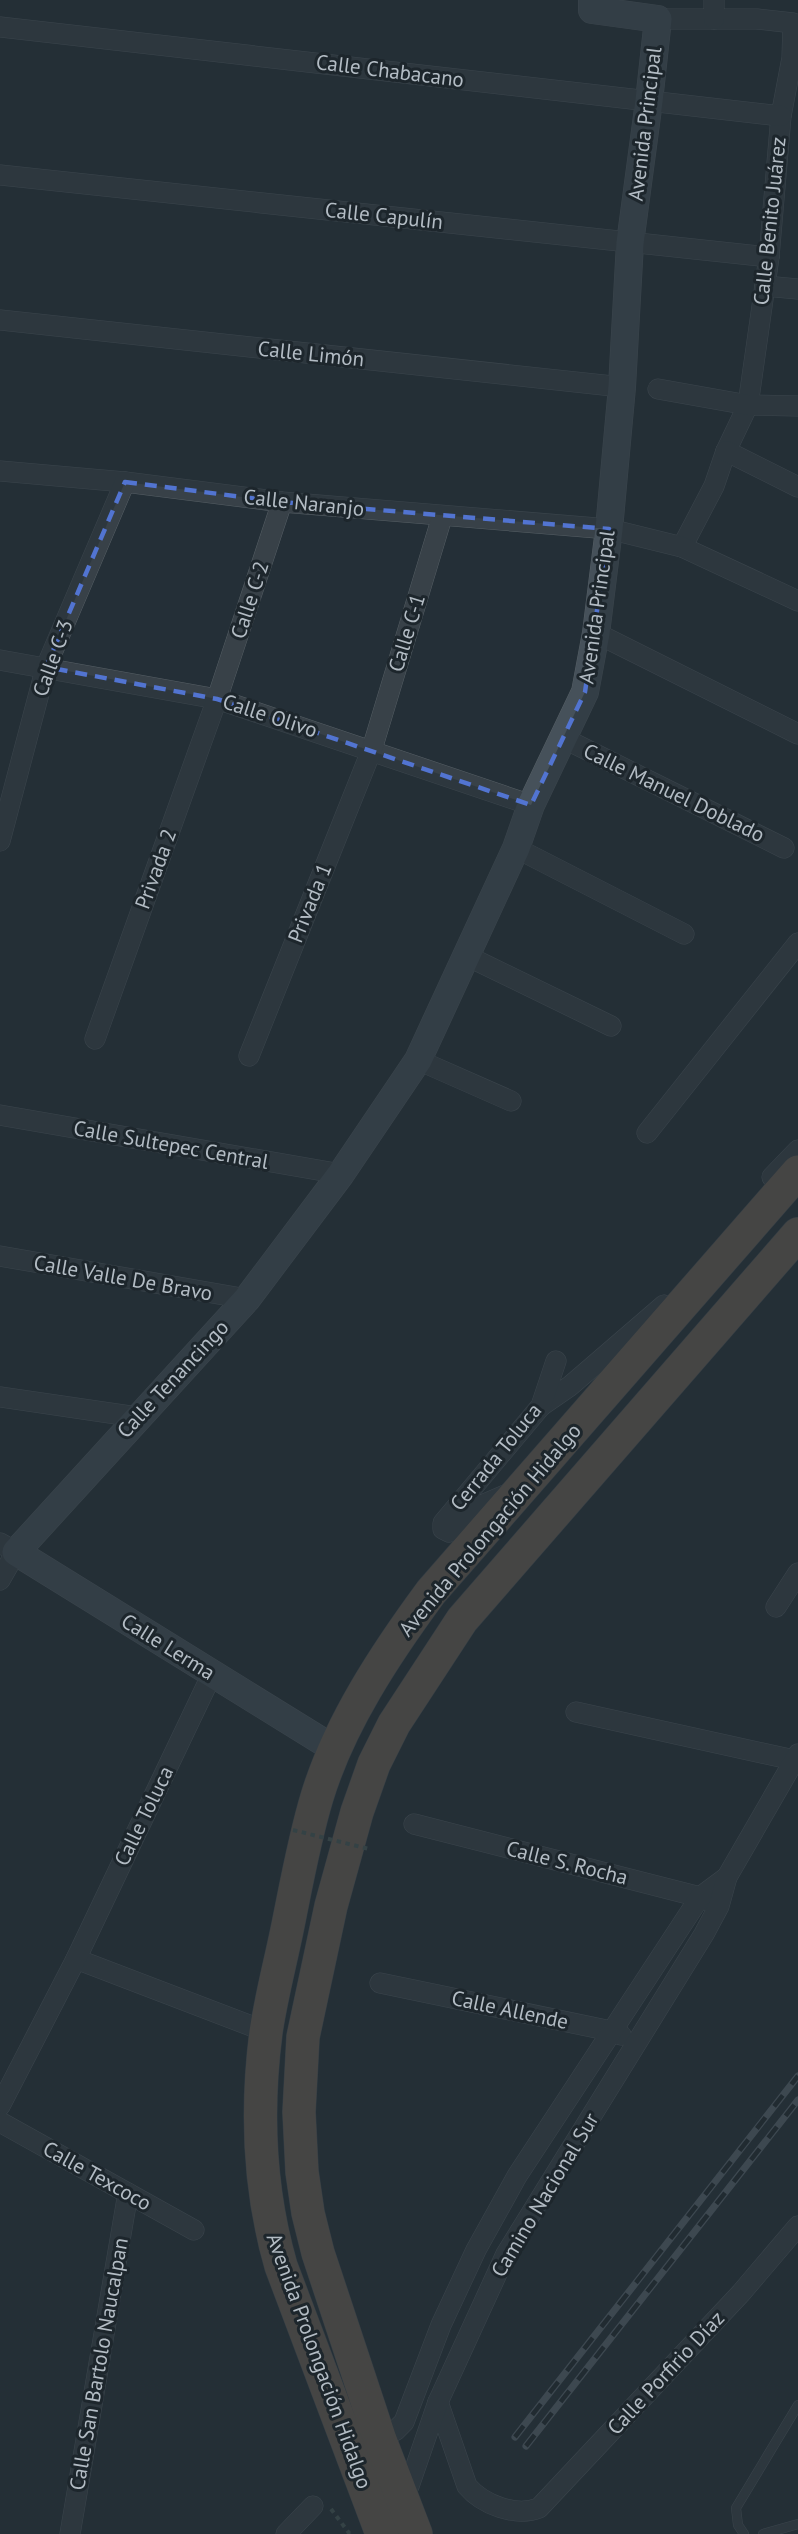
<svg xmlns="http://www.w3.org/2000/svg" width="798" height="2534" font-family="'PT Sans',sans-serif">
<rect width="100%" height="100%" fill="#242f37"/>
<g fill="none" stroke-linecap="round" stroke-linejoin="round">
<defs>
<g id="lane">
<path d="M744,2534L738,2525L736,2508L798,2405"/>
<path d="M763,2534L798,2524"/>
</g>
<g id="street">
<path d="M658,19H757L793,23L792,58L781,116L769,257L748,405L726,451L714,486L682,547"/>
<path d="M714,19V0"/>
<path d="M0,27L781,116"/>
<path d="M0,175L769,257"/>
<path d="M765,286L798,289"/>
<path d="M0,320L622,387"/>
<path d="M658,389L748,405L798,406"/>
<path d="M726,451L798,487"/>
<path d="M0,471L125,482L282,502L609,529L682,547L798,601"/>
<path d="M596,633L798,734"/>
<path d="M0,660L217,699L531,805"/>
<path d="M563,738L784,848"/>
<path d="M0,841L46,667L125,482"/>
<path d="M516,848L684,934"/>
<path d="M465,955L611,1026"/>
<path d="M95,1039L217,699L282,502"/>
<path d="M249,1056L372,749L442,517"/>
<path d="M418,1060L511,1101"/>
<path d="M0,1115L341,1174"/>
<path d="M647,1133L798,943"/>
<path d="M772,1177L798,1150"/>
<path d="M0,1256L247,1299"/>
<path d="M0,1397L137,1417"/>
<path d="M541,1406L570,1386L664,1305"/>
<path d="M510,1493L480,1506L449,1532L443,1529V1523L541,1406L556,1361"/>
<path d="M0,1543L16,1552L0,1580"/>
<path d="M776,1607L798,1573"/>
<path d="M576,1712L794,1760"/>
<path d="M414,1824L700,1897L711,1902"/>
<path d="M76,1959L267,2032"/>
<path d="M380,1983L611,2031L621,2035"/>
<path d="M0,2106L76,1959L212,1674"/>
<path d="M0,2122L194,2230"/>
<path d="M438,2402L467,2486C483,2505 516,2517 539,2508L741,2293L798,2226"/>
<path d="M373,2443L396,2430L404,2422L441,2325L476,2250L517,2176L700,1897L727,1877"/>
<path d="M397,2498L409,2486L438,2402L506,2254L704,1934L719,1906L727,1877L798,1754"/>
<path d="M70,2534L128,2193"/>
<path d="M286,2534L313,2506"/>
</g>
<path id="secondary" d="M336,1750L16,1552L247,1299L341,1174L418,1060L516,848L531,805L585,692L596,633L609,529L622,387L630,243L649,101L658,19L592,10V0"/>
<g id="highway">
<path d="M382,2534L281,2266C259,2190 256,2110 266,2032C271,1998 280,1964 287,1930C296,1886 304,1840 317,1797C339,1724 386,1653 431,1592L798,1172"/>
<path d="M416,2534L380,2440L318,2253L308,2213L302,2172L299,2112L303,2037L331,1906L357,1812L374,1764L394,1724L462,1620L798,1234"/>
</g>
</defs>
<use href="#lane" stroke="#565f65" stroke-width="10"/>
<use href="#street" stroke="#565f65" stroke-width="21"/>
<use href="#secondary" stroke="#565f65" stroke-width="28"/>
<use href="#highway" stroke="#434c52" stroke-width="34"/>
<path stroke="#485958" stroke-width="4" stroke-dasharray="4.5 4.5" stroke-linecap="butt" d="M331,2509L349,2533H353"/>
<use href="#lane" stroke="#384148" stroke-width="9"/>
<use href="#street" stroke="#384148" stroke-width="20"/>
<use href="#secondary" stroke="#46515a" stroke-width="27"/>
<use href="#highway" stroke="#6d6056" stroke-width="33"/>
<defs>
<g id="rail">
<path d="M515,2437L798,2076"/>
<path d="M526,2446L798,2100"/>
</g>
</defs>
<use href="#rail" stroke="#5c6770" stroke-width="7"/>
<use href="#rail" stroke="#1d262c" stroke-width="4.5" stroke-dasharray="14" stroke-linecap="butt"/>
<path stroke="#485958" stroke-width="4" stroke-dasharray="4.5 4.5" stroke-linecap="butt" d="M293,1830L369,1849"/>
</g>
<path d="M0 0H798V2534H0ZM125,482L282,502L609,529L585,692L531,805L217,699L46,667Z" fill="#242f37" fill-opacity=".55" fill-rule="evenodd"/>
<path fill="none" stroke="#5274d1" stroke-width="4.5" stroke-dasharray="12 8" stroke-linejoin="round" d="M125,482L282,502L609,529L585,692L531,805L217,699L46,667Z"/>
<g text-anchor="middle" stroke-width="6" stroke-linejoin="round" paint-order="stroke">
<g font-size="21" fill="#b3bcc4" stroke="#1d262c">
<text transform="translate(390 71) rotate(7)" y="7">Calle Chabacano</text>
<text transform="translate(645 124) rotate(-83)" y="7">Avenida Principal</text>
<text transform="translate(384 216) rotate(6)" y="7">Calle Capulín</text>
<text transform="translate(770 221) rotate(-84)" y="7">Calle Benito Juárez</text>
<text transform="translate(311 354) rotate(6)" y="7">Calle Limón</text>
<text transform="translate(304 503) rotate(6)" y="7">Calle Naranjo</text>
<text transform="translate(250 600) rotate(-72)" y="7">Calle C-2</text>
<text transform="translate(597 607) rotate(-82)" y="7">Avenida Principal</text>
<text transform="translate(407 633) rotate(-73)" y="7">Calle C-1</text>
<text transform="translate(53 658) rotate(-70)" y="7">Calle C-3</text>
<text transform="translate(270 716) rotate(18)" y="7">Calle Olivo</text>
<text transform="translate(674 793) rotate(26)" y="7">Calle Manuel Doblado</text>
<text transform="translate(156 869) rotate(-70)" y="7">Privada 2</text>
<text transform="translate(310 903) rotate(-68)" y="7">Privada 1</text>
<text transform="translate(171 1145) rotate(10)" y="7">Calle Sultepec Central</text>
<text transform="translate(123 1278) rotate(10)" y="7">Calle Valle De Bravo</text>
<text transform="translate(173 1379) rotate(-47)" y="7">Calle Tenancingo</text>
<text transform="translate(496 1457) rotate(-51)" y="7">Cerrada Toluca</text>
<text transform="translate(490 1530) rotate(-50)" y="7">Avenida Prolongación Hidalgo</text>
<text transform="translate(168 1647) rotate(32)" y="7">Calle Lerma</text>
<text transform="translate(144 1816) rotate(-64)" y="7">Calle Toluca</text>
<text transform="translate(567 1863) rotate(14)" y="7">Calle S. Rocha</text>
<text transform="translate(510 2010) rotate(12)" y="7">Calle Allende</text>
<text transform="translate(97 2176) rotate(29)" y="7">Calle Texcoco</text>
<text transform="translate(545 2195) rotate(-59)" y="7">Camino Nacional Sur</text>
<text transform="translate(319 2361) rotate(70)" y="7">Avenida Prolongación Hidalgo</text>
<text transform="translate(99 2364) rotate(-80)" y="7">Calle San Bartolo Naucalpan</text>
<text transform="translate(666 2373) rotate(-47)" y="7">Calle Porfirio Díaz</text>
</g>
</g>
</svg>
